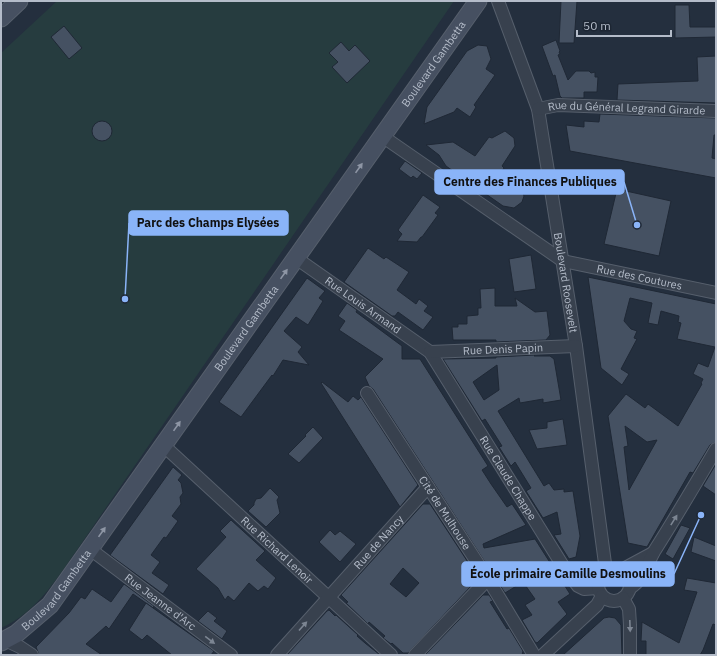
<svg xmlns="http://www.w3.org/2000/svg" width="717" height="656" font-family="'IBM Plex Sans',sans-serif">
<rect width="100%" height="100%" fill="#242f3e"/>
<path fill="#263c3f" d="M57,1H454L81,544C59,575 38,612 1,628V53Z"/>
<g fill="#455162" stroke="#1f2835" fill-rule="evenodd">
<path d="M561,1H577L574,43H559Z"/>
<path d="M675,5H689L690,27H716V37L675,38Z"/>
<path d="M64,26L82,48L69,59L51,37Z"/>
<path d="M556,40L560,51L559,52L560,54L558,55L568,80L576,71H589L591,73L595,72V77H598L597,92H584V98H562L560,96L555,75L553,76L542,46Z"/>
<path d="M341,42L349,51L355,45L370,61L347,83L332,67L338,62L329,53Z"/>
<path d="M478,45L487,46L491,59L486,69L495,75L474,105L476,107L470,117L457,108L454,112L424,124L427,107L467,51Z"/>
<path d="M716,56V103L617,100L618,84L698,81L697,57Z"/>
<path d="M600,114L716,118V135H714L712,158L716,159V178L570,151L566,125L584,127V121L599,122Z"/>
<circle cx="102" cy="131" r="10"/>
<path d="M505,131L514,138L515,146L502,166L504,168L500,174L522,190L524,196L522,202L514,208L503,206L446,166L439,155L426,145L453,142L475,156L489,137L492,138Z"/>
<path d="M405,161L422,173L417,179L413,176L411,178L399,169Z"/>
<path d="M617,189L671,201L659,256L604,244Z"/>
<path d="M423,195L440,207L435,213L438,215L422,237H421L417,242L397,241L402,234L398,230Z"/>
<path d="M368,248L384,259L386,257L409,272L397,290L416,304L419,299L428,306L424,311L433,317L423,330L398,312L395,316H392L344,282Z"/>
<path d="M531,255L536,289L514,292L509,259Z"/>
<path d="M588,277L716,304V442L710,445L693,473L690,472L647,547L628,543L608,416L626,394L645,408L648,404L678,426L702,384L701,383L703,379L693,374L698,363L708,367L715,347L677,339L681,323L678,322L679,316L661,311L658,325L648,323L652,303L630,298L624,321L631,329L637,331L634,338L637,339L621,369L629,374L622,385L601,368ZM625,426L647,442L657,440L629,490L624,447L628,446Z"/>
<path d="M307,278L325,291L319,298L323,301L308,325L296,317L284,331L302,347L298,352L309,365L283,360L273,376L272,375L241,417L219,402Z"/>
<path d="M495,288V306H517L515,298L535,312L547,311L550,335L546,340L496,342V340H453L452,327H458V324H467V316L478,315V308H481L480,289Z"/>
<path d="M347,303L357,310L356,312L402,346V359H420L488,466L482,470L491,484L507,507L512,504L526,525L483,544L484,548L535,539L570,594L558,602L567,614L537,643L535,642L522,620L532,615L525,605L535,599L523,582L505,593L373,389L369,386L365,377L383,359L339,330L345,321L338,316Z"/>
<path d="M535,355L534,356H550L554,359L561,400L543,403V399L520,403L519,398L498,411L544,486L549,483L554,490L564,489V492L573,491L580,536L576,557L569,559L554,535L561,534L557,512L543,518L526,491L531,488L515,462L511,466L499,447L502,446L485,419L482,421L443,359L496,358V357ZM497,365L499,390L484,400L473,382Z"/>
<path d="M322,382L348,402L353,396L358,400L361,397L418,485L400,507L321,383Z"/>
<path d="M563,419L567,445L537,449L529,430L547,428V422Z"/>
<path d="M313,427L323,438L299,463L288,454L306,436L305,435Z"/>
<path d="M716,464V495L703,486Z"/>
<path d="M173,467L182,475L178,480L181,483L183,493L180,497L181,504L172,516L178,521L166,538L164,537L151,555L160,562L152,573L169,585L163,594L110,555Z"/>
<path d="M270,488L279,497L277,500L280,513L266,527L248,511L254,505V503L256,499L261,498Z"/>
<path d="M423,504H430L475,573L473,584L408,653H403L392,643L391,644L383,638L385,636L369,622L368,624L346,603L348,602L341,595ZM403,568L419,583L406,597L390,584Z"/>
<path d="M231,520L265,551L256,560L276,578L268,589L264,586L258,591L249,583L234,601L228,596L225,600L218,588L196,569L226,537L220,531Z"/>
<path d="M681,525L690,528L673,559L665,554Z"/>
<path d="M330,530L335,535L340,531L356,544L340,562L319,542Z"/>
<path d="M694,537L716,546V561L691,552Z"/>
<path d="M687,578L716,583V625L713,624L703,650L700,655H646V641H641L642,622L679,643L697,592L684,590Z"/>
<path d="M124,584L154,606L153,608L133,594L109,629L106,626L86,644L102,655H39L36,647L69,613L81,597L85,599L92,589L111,602Z"/>
<path d="M483,595H489L493,601L490,602L507,629L509,628L523,651L522,655H425Z"/>
<path d="M146,603L214,651L211,655H172L147,635L142,640L129,630Z"/>
<path d="M329,610L335,616L336,615L358,635L357,636L365,643L380,655H287L327,611Z"/>
<path d="M208,611L217,618L214,621L227,631L222,639L198,621Z"/>
<path d="M609,617L615,618L621,625L622,655H563L604,618Z"/>
</g>
<g fill="none" stroke-linecap="round" stroke-linejoin="round">
<defs>
<g id="minor">
<path id="s1" d="M498,1L538,109L576,346L606,571"/>
<path id="s2" d="M538,109L558,105L716,111"/>
<path id="s3" d="M382,136L563,261L716,293"/>
<path id="s4" d="M296,258L430,352L563,566L578,586L584,589L598,588"/>
<path id="s5" d="M430,352L576,346"/>
<path id="s6" d="M367,393L488,579L534,655"/>
<path id="s7" d="M163,445L391,655"/>
<path id="s8" d="M90,549L231,655"/>
<circle cx="614" cy="585" r="16"/>
<path d="M623,571L627,567L653,553"/>
<path d="M630,588C646,577 646,565 655,550C676,517 696,483 716,449"/>
<path d="M623,598L629,609L630,625V655"/>
<path d="M5,640L20,647L32,655"/>
<path id="s9" d="M277,655L428,487"/>
<path d="M415,655L488,579"/>
<path d="M543,655L597,605L602,596"/>
</g>
<g id="secondary">
<path d="M1,18L19,1"/>
<path id="s10" d="M1,642L16,634L50,605L478,1"/>
</g>
</defs>
<use href="#minor" stroke="#565f6c" stroke-width="14"/>
<use href="#secondary" stroke="#565f6c" stroke-width="19"/>
<use href="#minor" stroke="#38414e" stroke-width="12"/>
<use href="#secondary" stroke="#465061" stroke-width="17"/>
</g>
<defs><path id="oneway-solid" d="M-6-.8H1V-3.2L6.5 0L1 3.2V.8H-6Z"/></defs>
<g fill="#8e96a5">
<use href="#oneway-solid" transform="translate(359 168) rotate(-55)"/>
<use href="#oneway-solid" transform="translate(284 274) rotate(-55)"/>
<use href="#oneway-solid" transform="translate(177 426) rotate(-55)"/>
<use href="#oneway-solid" transform="translate(102 532) rotate(-55)"/>
</g>
<g fill="#7c8592">
<use href="#oneway-solid" transform="translate(674 520) rotate(-58)"/>
<use href="#oneway-solid" transform="translate(303 626) rotate(-48)"/>
<use href="#oneway-solid" transform="translate(630 626) rotate(88)"/>
<use href="#oneway-solid" transform="translate(210 640) rotate(37)"/>
</g>
<g text-anchor="middle" stroke-width="4" stroke-linejoin="round" paint-order="stroke">
<g font-size="11" fill="#b4bcc9" stroke="#1d2633">
<text dy="4" stroke="none"><textPath href="#s10" startOffset="725">Boulevard Gambetta</textPath></text>
<text dy="4" stroke="none"><textPath href="#s2" startOffset="89">Rue du Général Legrand Girarde</textPath></text>
<text dy="4" stroke="none"><textPath href="#s3" startOffset="298">Rue des Coutures</textPath></text>
<text dy="4" stroke="none"><textPath href="#s1" startOffset="291">Boulevard Roosevelt</textPath></text>
<text dy="4" stroke="none"><textPath href="#s4" startOffset="82">Rue Louis Armand</textPath></text>
<text dy="4" stroke="none"><textPath href="#s10" startOffset="401">Boulevard Gambetta</textPath></text>
<text dy="4" stroke="none"><textPath href="#s5" startOffset="73">Rue Denis Papin</textPath></text>
<text dy="4" stroke="none"><textPath href="#s4" startOffset="312">Rue Claude Chappe</textPath></text>
<text dy="4" stroke="none"><textPath href="#s6" startOffset="143">Cité de Mulhouse</textPath></text>
<text dy="4" stroke="none"><textPath href="#s9" startOffset="152">Rue de Nancy</textPath></text>
<text dy="4" stroke="none"><textPath href="#s7" startOffset="155">Rue Richard Lenoir</textPath></text>
<text dy="4" stroke="none"><textPath href="#s10" startOffset="77">Boulevard Gambetta</textPath></text>
<text dy="4" stroke="none"><textPath href="#s8" startOffset="88">Rue Jeanne d'Arc</textPath></text>
</g>
</g>
<path fill="none" stroke="#8ab4f8" stroke-width="1.5" d="M637 225L624 182M125 299L129 223M701 515L674 574"/>
<g fill="#8ab4f8" stroke="#1d2633" stroke-width="1.5">
<circle cx="637" cy="225" r="4"/>
<circle cx="125" cy="299" r="4"/>
<circle cx="701" cy="515" r="4"/>
</g>
<g fill="#8ab4f8" stroke="#8ab4f8" stroke-width="1.5">
<rect x="435" y="170" width="189" height="24" rx="4"/>
<rect x="129" y="211" width="159" height="24" rx="4"/>
<rect x="462" y="562" width="212" height="24" rx="4"/>
</g>
<g font-size="12" text-anchor="middle" font-weight="bold" fill="#111">
<text x="530" y="186">Centre des Finances Publiques</text>
<text x="208" y="227">Parc des Champs Elysées</text>
<text x="568" y="578">École primaire Camille Desmoulins</text>
</g>
<rect width="717" height="656" fill="none" stroke="#b4bcc9" stroke-width="4"/>
<path d="M577 30v6h94v-6" fill="none" stroke="#b4bcc9" stroke-width="2"/>
<text x="583" y="30" font-size="12" fill="#b4bcc9" stroke="#1d2633" stroke-width="3" paint-order="stroke">50 m</text>
</svg>
